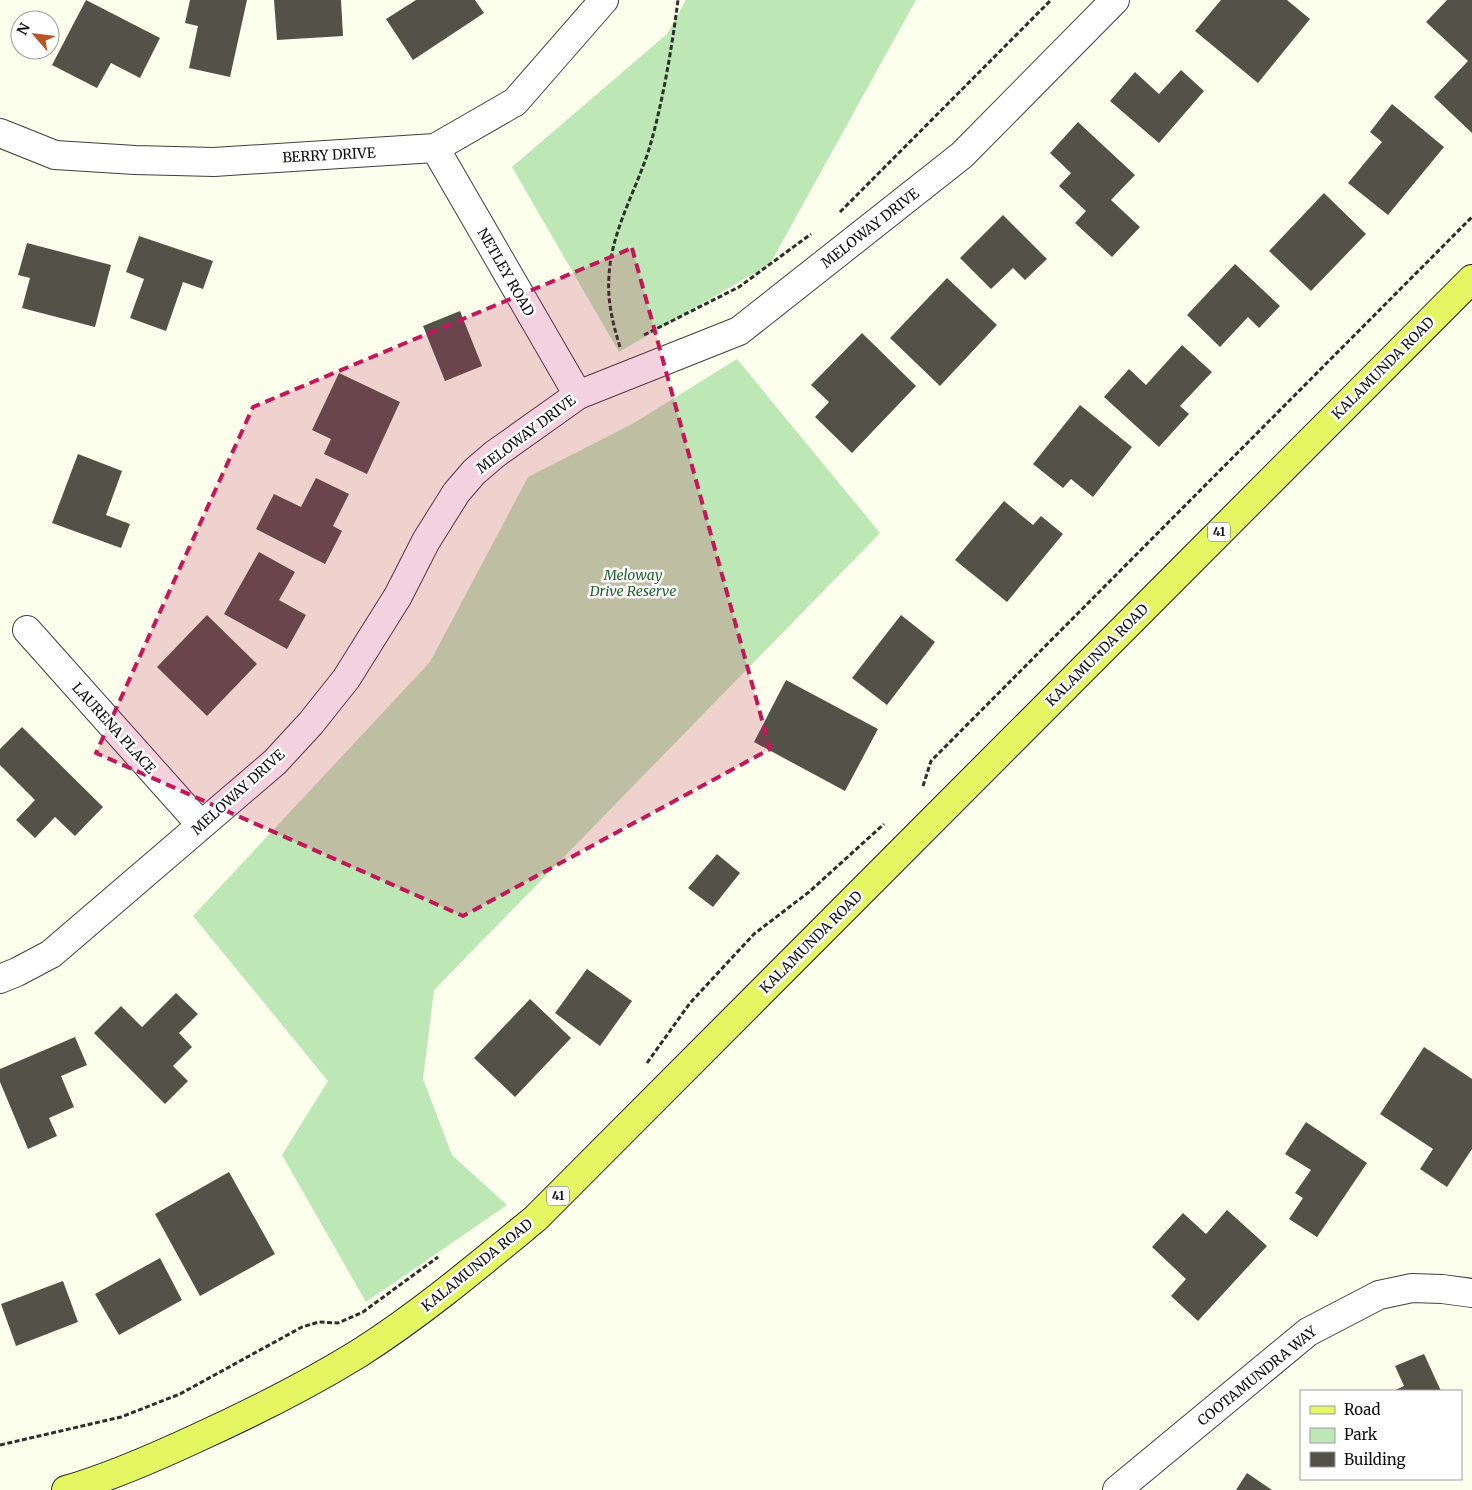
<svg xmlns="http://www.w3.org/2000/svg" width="1472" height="1490" font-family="Merriweather,serif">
<rect width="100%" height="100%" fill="#fbffeb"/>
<g fill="#bde8b6">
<path d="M686,0H916L770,264L619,352L512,167L667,34Z"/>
<path d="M737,359L880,533L434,990L423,1079L452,1155L507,1205L366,1302L282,1155L328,1081L193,916L430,662L528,477L634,423Z"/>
</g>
<g fill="#545148">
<path d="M86,0L160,38L140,78L111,63L97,88L52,65Z"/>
<path d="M190,0H247L230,77L189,68L198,26L185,23Z"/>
<path d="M274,0H341L343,36L277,40Z"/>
<path d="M416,0H475L484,13L413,60L386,19Z"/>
<path d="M1221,0H1287L1310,19L1258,83L1195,31Z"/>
<path d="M1447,0H1472V133L1434,97L1468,61L1426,22Z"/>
<path d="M1181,70L1204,91L1159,143L1110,101L1135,72L1159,94Z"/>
<path d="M1392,104L1444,147L1388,215L1348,183L1382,142L1370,132Z"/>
<path d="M1078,122L1135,175L1111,200L1140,227L1112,257L1075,223L1086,211L1059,186L1071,173L1050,153Z"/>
<path d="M1324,193L1366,234L1311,291L1269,251Z"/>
<path d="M1003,215L1047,259L1025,280L1013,268L991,289L960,258Z"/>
<path d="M139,236L213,261L203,289L183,282L166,331L130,318L144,279L126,272Z"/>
<path d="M27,243L111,265L95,327L22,308L30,278L18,275Z"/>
<path d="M1235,264L1280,306L1259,328L1248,317L1220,347L1187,315Z"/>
<path d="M947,278L997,325L940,386L890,338Z"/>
<path d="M460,311L482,366L445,381L423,326Z"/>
<path d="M862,333L916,386L852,453L815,417L829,402L811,385Z"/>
<path d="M1182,345L1212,372L1180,406L1189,414L1159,447L1104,397L1129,369L1146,385Z"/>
<path d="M339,373L400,402L367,474L324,454L331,439L312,430Z"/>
<path d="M1080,405L1132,447L1093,497L1071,479L1063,488L1033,464Z"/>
<path d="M78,454L122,471L106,515L130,524L121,548L52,523Z"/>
<path d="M316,478L349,494L333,526L342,531L325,564L256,529L274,494L301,507Z"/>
<path d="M1004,501L1033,525L1041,516L1063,534L1007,602L955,560Z"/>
<path d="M259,552L295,572L279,600L306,615L287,649L224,614Z"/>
<path d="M207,615L257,664L207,716L157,667Z"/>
<path d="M901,615L935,642L887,705L852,678Z"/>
<path d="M786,680L878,729L845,791L754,742Z"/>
<path d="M22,727L103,807L75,836L55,817L35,838L16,820L35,800L0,765V749Z"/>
<path d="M717,854L740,873L713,907L688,888Z"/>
<path d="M587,969L632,1001L600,1046L555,1013Z"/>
<path d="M176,993L198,1014L179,1033L192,1047L173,1066L188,1081L165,1104L94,1033L121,1006L142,1027Z"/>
<path d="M530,999L571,1038L515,1097L474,1058Z"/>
<path d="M75,1037L87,1065L61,1076L74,1107L49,1118L57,1136L28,1149L0,1082V1069Z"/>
<path d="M1424,1047L1472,1079V1149L1447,1187L1420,1169L1433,1149L1380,1114Z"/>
<path d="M1306,1122L1367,1163L1317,1237L1289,1219L1303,1198L1295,1193L1311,1170L1285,1154Z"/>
<path d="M229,1172L275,1254L200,1296L155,1214Z"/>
<path d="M1227,1210L1267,1246L1198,1321L1171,1296L1186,1279L1152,1247L1183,1213L1206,1234Z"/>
<path d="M160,1258L182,1300L119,1335L95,1294Z"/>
<path d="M63,1281L78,1322L16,1346L1,1304Z"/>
<path d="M1424,1354L1441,1391H1393L1404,1386L1395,1366Z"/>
<path d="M1247,1473L1272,1490H1236Z"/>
</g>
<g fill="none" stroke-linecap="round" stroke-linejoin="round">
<defs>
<g id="minor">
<path d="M0,133L55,155L135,160L214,162L435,148L515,102L604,0"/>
<path d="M435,148L578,395"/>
<path d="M27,630L201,825"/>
<path d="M0,979L17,972L51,954L275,762L311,723L346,679L398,596L426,541L456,493L474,472L495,454L578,395L739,331L962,155L1115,0"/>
<path d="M1117,1490L1308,1332L1379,1295L1412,1288L1442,1289L1472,1293"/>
</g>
<path id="major" d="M66,1490C111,1477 154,1458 197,1438C252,1413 306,1386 358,1354C421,1314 479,1265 536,1218L1472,279"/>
</defs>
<use href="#minor" stroke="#3f3f3f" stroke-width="30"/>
<use href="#major" stroke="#1d1d1d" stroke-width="30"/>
<g stroke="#2e2e2e" stroke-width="3" stroke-dasharray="5 2.5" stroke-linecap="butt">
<path d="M840,212L1051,0"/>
<path d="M644,335L739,287L811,234"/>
<path d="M620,347C613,324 607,301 609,276C611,231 637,189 650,146C663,101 672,47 678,0"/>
<path d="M923,786L931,761L1472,217"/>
<path d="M647,1063L690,1003L754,934L809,892L884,824"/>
<path d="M0,1445L121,1417L180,1394L302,1327L319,1322L338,1323L363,1312L438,1257"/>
</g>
<use href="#minor" stroke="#fff" stroke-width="28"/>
<use href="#major" stroke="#e5f663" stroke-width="28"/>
</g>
<path fill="#c2185b" fill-opacity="0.2" stroke="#c2185b" stroke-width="4" stroke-dasharray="10 6" stroke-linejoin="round" d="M632,248L770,749L463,916L96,753L253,407Z"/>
<g text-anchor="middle" stroke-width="5" stroke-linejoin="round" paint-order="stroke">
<g fill="#fff" stroke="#555" stroke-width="1">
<rect x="1208" y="522.5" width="22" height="19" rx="4"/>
<rect x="547" y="1186.5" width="22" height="19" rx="4"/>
</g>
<g font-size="12" font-weight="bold" fill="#0c0c0c">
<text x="1219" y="536">41</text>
<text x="558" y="1200">41</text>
</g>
<g font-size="14" fill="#0c0c0c" stroke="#fff">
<text transform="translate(329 155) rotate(-3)" y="5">BERRY DRIVE</text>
<text transform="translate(870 228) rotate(-38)" y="5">MELOWAY DRIVE</text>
<text transform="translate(506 272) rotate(60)" y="5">NETLEY ROAD</text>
<text transform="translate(1383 368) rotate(-45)" y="5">KALAMUNDA ROAD</text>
<text transform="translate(526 434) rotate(-37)" y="5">MELOWAY DRIVE</text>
<text transform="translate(1097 655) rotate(-45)" y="5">KALAMUNDA ROAD</text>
<text transform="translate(114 728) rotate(48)" y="5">LAURENA PLACE</text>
<text transform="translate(238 792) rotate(-42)" y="5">MELOWAY DRIVE</text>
<text transform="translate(811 942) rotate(-45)" y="5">KALAMUNDA ROAD</text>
<text transform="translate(477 1265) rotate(-39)" y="5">KALAMUNDA ROAD</text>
<text transform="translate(1257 1376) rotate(-39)" y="5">COOTAMUNDRA WAY</text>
</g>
<g font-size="14" font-style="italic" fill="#1e6228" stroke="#fff">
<text x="633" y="580">Meloway<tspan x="633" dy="16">Drive Reserve</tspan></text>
</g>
</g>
<rect x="1300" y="1390" width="162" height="90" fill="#ffffff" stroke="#9e9e9e"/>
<rect x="1310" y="1406" width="25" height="8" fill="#e5f663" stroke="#9e9e9e"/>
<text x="1344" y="1415" font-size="15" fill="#0c0c0c">Road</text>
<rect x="1310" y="1428" width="25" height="15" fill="#bde8b6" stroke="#9e9e9e"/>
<text x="1344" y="1440" font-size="15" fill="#0c0c0c">Park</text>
<rect x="1310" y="1452" width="25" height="15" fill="#545148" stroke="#9e9e9e"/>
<text x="1344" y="1465" font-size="15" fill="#0c0c0c">Building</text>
<g transform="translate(35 35) rotate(298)"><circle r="24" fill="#ffffff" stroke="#9e9e9e"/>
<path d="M0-4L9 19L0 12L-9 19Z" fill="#b95526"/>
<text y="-8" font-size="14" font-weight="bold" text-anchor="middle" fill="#0c0c0c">N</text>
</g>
</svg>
